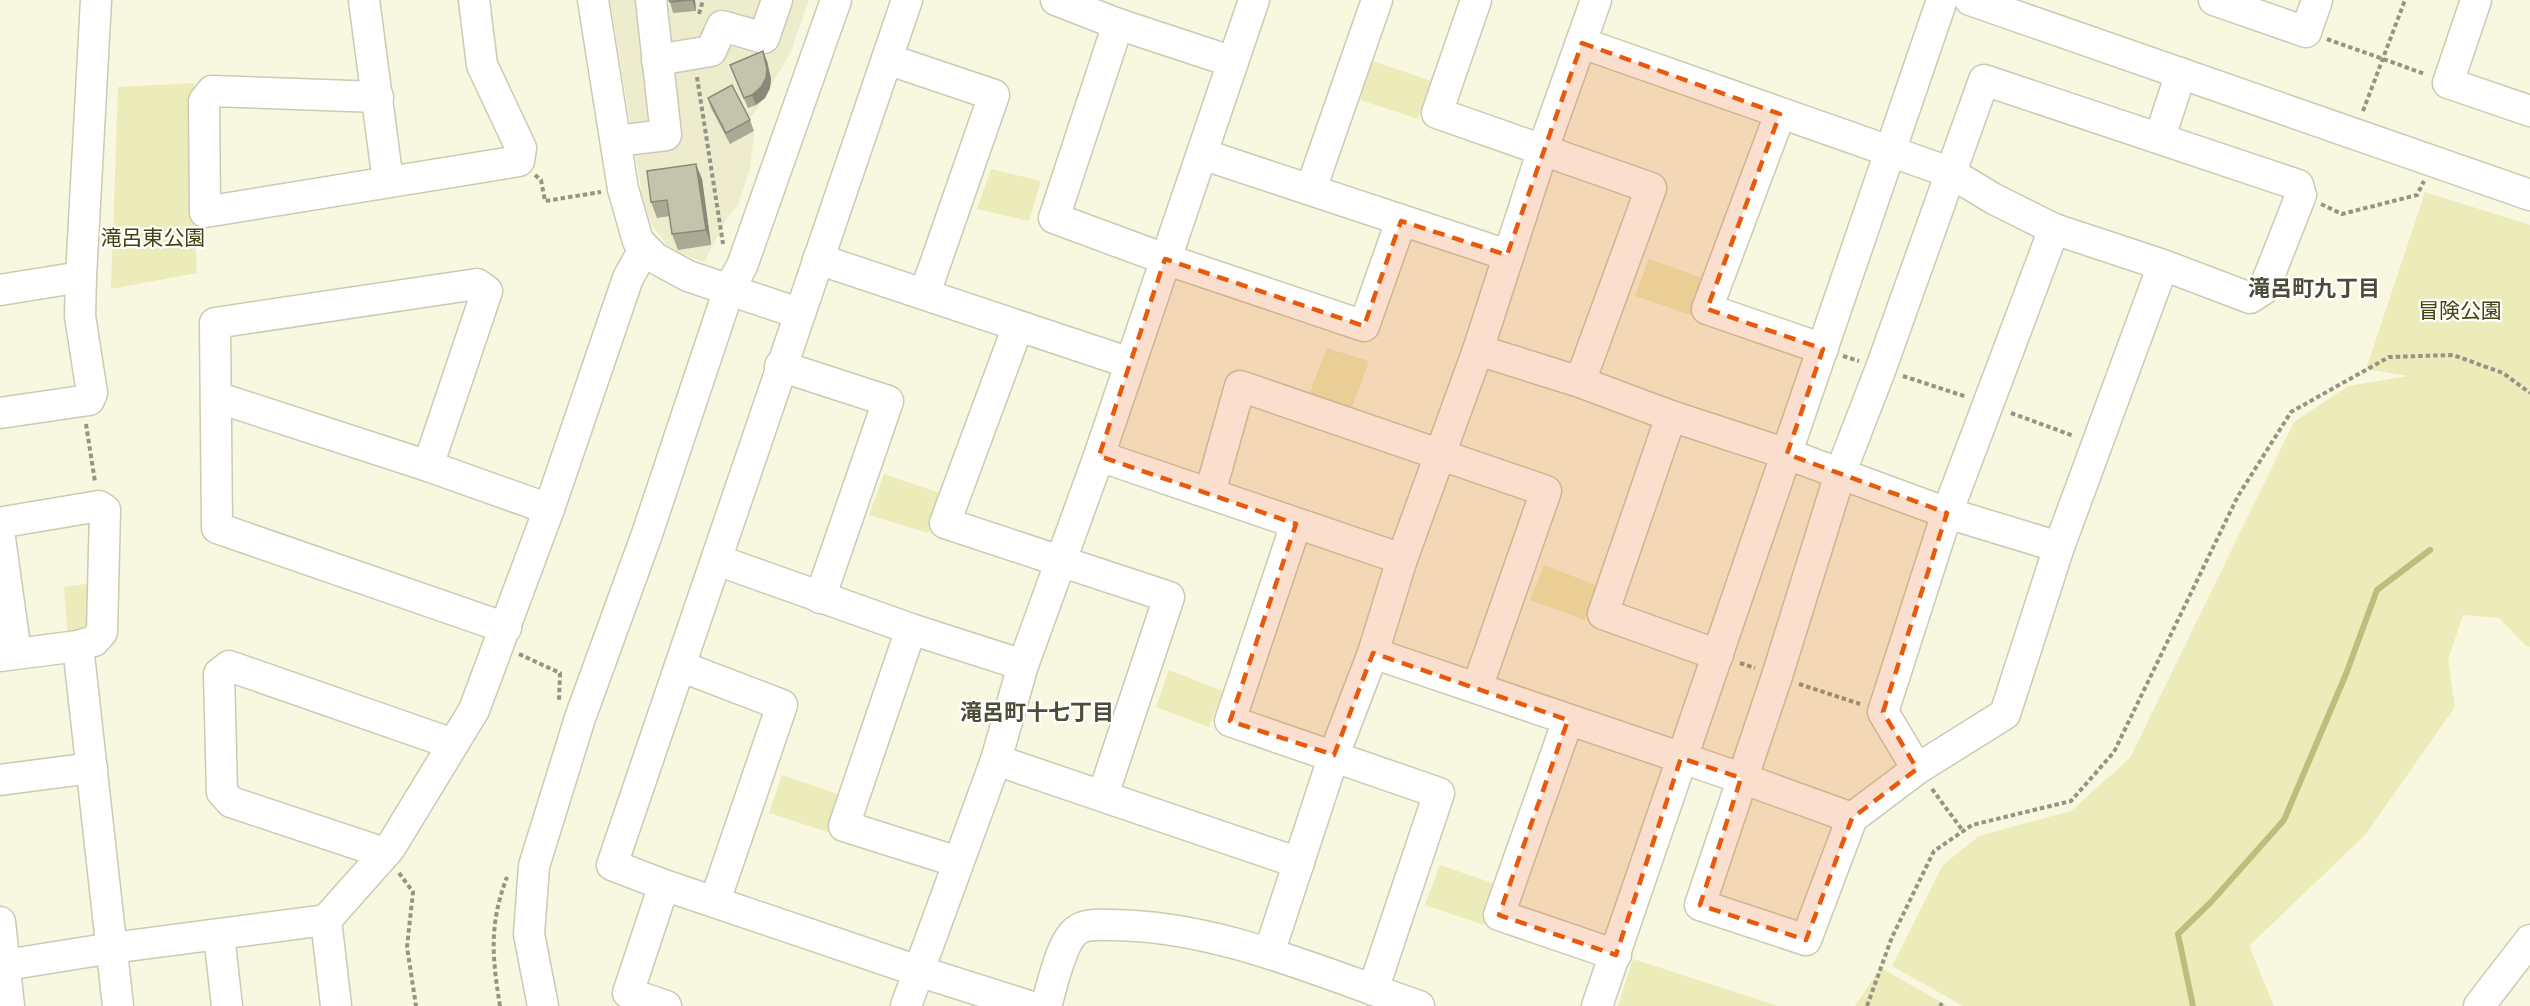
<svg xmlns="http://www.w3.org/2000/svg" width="2530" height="1006" font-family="Inter,'Noto Sans JP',sans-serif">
<rect width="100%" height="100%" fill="#f8f8e0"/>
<path fill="#ededce" d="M610,0H809L790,54L754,114L747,119L754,134L750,169L738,205L726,220L704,262L684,255L668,246L653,227L644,207Z"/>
<g fill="#ecebba">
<path d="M1373,61L1431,81L1418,119L1360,100Z"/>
<path d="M194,83V215L197,273L111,289L118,87Z"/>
<path d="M991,169L1041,181L1029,221L977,209Z"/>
<path d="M2425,192L2530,225V647L2525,645L2499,618L2463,615L2448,660L2455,707L2365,835L2249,946L2274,1006H1963L1892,966L1943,865L1979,836L2071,811L2130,758L2294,422L2348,386L2408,376L2366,369Z"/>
<path d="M1649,259L1705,279L1691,315L1635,296Z"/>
<path d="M1327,348L1369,361L1348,419L1305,405Z"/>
<path d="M884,474L943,494L928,533L869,515Z"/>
<path d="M1544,565L1598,586L1585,620L1530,600Z"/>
<path d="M92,583L93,622L83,633L68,637L64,587Z"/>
<path d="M1169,670L1223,691L1209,727L1156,707Z"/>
<path d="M782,775L841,795L828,832L769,813Z"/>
<path d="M1440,865L1498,885L1484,925L1425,905Z"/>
<path d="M1633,959L1778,1006H1618Z"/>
<path d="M1881,968L1948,1006H1855Z"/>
</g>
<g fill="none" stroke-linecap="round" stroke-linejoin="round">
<path stroke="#bfbd7d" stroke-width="6" d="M2193,1006L2178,934L2211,902L2284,820L2346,674L2377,590L2430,550"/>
<defs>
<g id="minor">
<path d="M364,0L388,182"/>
<path d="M593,0L623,189L638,241L655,258L688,276L798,313"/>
<path d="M907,0L612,865L664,885L918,971L1029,1006"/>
<path d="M1056,0L1118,24L1233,62"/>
<path d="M1476,0L1437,113L1651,188L1580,382"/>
<path d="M1970,0L2530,195"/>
<path d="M2214,0L2306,32L2317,0"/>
<path d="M2476,0L2448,83L2530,111"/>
<path d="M1118,24L1054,218L1165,259L1364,326L1401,221"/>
<path d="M1582,43L1949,172L1994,199L2054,229L2163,265L2250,298L2264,289L2301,195L2298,185L1984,80L1881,368L1840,474L1777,676L1700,905L1806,940L1852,818L1917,769L2005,714L2059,547L2163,265"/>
<path d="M887,59L994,95L925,293"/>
<path d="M657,60L711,51L722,26L764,38L777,0"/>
<path d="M378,97L212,91L204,101L205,212L519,161L521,148L482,65L474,0"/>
<path d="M1780,114L1707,309L1823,349"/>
<path d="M2160,137L2181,73"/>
<path d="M617,141L666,135L651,0"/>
<path d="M1202,154L1507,255"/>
<path d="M1311,189L1377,0"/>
<path d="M818,259L1130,363"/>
<path d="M0,290L81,277L96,0"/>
<path d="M1018,326L945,523L1169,597L1103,795"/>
<path d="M1478,350L1580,382L1671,416L1787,454L1947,513L2059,547"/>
<path d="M780,366L888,401L820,598"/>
<path d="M216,397L428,466L549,509"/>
<path d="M0,413L89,400L92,393L80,316L81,277"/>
<path d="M1671,416L1603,614L1718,655"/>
<path d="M1099,456L1402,559"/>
<path d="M428,466L487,291L477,284L215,323L217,528L506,628"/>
<path d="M1210,493L1240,386L1546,491L1477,688"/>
<path d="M1296,524L1230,721L1439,793L1373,990"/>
<path d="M0,528L4,522L99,506L105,510L102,632L94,641L78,646"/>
<path d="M0,538L16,653"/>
<path d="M717,560L911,629L1023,665"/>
<path d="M911,629L844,826L958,862"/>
<path d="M1373,653L1741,778L1852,818"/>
<path d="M0,656L78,646L118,1006"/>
<path d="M680,666L782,705L715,901"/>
<path d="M1568,720L1499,915L1616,955"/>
<path d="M996,760L1299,863"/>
<path d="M1917,769L1883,712L1947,513L2054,229"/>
<path d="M0,780L92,768"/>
<path d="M384,853L231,802L222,792L219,674L229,666L453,744"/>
<path d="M664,885L628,993L666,1006"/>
<path d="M326,920L336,1006"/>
<path d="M0,922L9,1006"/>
<path d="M219,935L227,1006"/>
<path d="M1269,953L1334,755L1373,653L1402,559L1478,350L1543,149L1596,0"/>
<path d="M0,966L112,948L326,920L390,848L474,710L549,509L628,278L644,249"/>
<path d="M543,1006L529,934L534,866L580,718L647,534L729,289L742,266L836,0"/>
<path d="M906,1006L996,760L1023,665L1099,456L1254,0"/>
<path d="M1046,1006C1052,987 1061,942 1076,931C1085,923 1101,925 1112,925C1219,926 1319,972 1419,1006"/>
<path d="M1597,1006L1942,0"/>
<path d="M2479,1006L2530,940"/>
</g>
</defs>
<use href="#minor" stroke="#cbcab3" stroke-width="33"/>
<g stroke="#949483" stroke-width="4" stroke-dasharray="4.5 3" stroke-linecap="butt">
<path d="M699,14L703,0"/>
<path d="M2327,39L2425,74"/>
<path d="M697,77L723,244"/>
<path d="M2363,111L2405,0"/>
<path d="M535,175L541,180L545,201L601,192"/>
<path d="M2321,204L2342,214L2417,195L2424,181"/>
<path d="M1843,356L1859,361"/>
<path d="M1903,376L1967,397"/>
<path d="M2011,413L2074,436"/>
<path d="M86,424L95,482"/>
<path d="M519,654L560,673L559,701"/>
<path d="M1740,663L1755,668"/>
<path d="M1799,684L1860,704"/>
<path d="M1932,789L1963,831"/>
<path d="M399,873L413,892L407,947L416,1006"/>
<path d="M500,1006C492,957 489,924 507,877"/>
<path d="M1867,1006L1892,937L1934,851L1972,825L2071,801L2114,752L2238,496L2291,412L2389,357L2453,355L2503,373L2530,393"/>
<path d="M1940,1006L1942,1003"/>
</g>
<use href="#minor" stroke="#fff" stroke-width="30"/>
</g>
<g fill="#a9a995">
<path d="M695,0L696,11L673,13L670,2Z"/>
<path d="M767,61L771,79L770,88L765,98L756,105L748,108L730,65Z"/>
<path d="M708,98L750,120L754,131L730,144L711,108Z"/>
<path d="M702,179L711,245L678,250L672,234L670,216L657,218L651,202Z"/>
</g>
<g fill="#898979">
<path d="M692,0H695L696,11Z"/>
<path d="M763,51L767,61L771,79L770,88L765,98L756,105L752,95Z"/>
<path d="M696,164L702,179L711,245L706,230Z"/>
</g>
<g fill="#c4c4ad" stroke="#898979" stroke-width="1.5">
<path d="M669,0H692L670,2Z"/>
<path d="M763,51L767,69L766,78L761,87L752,95L744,98L730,65Z"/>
<path d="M732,85L750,120L726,133L708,98Z"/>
<path d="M696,164L706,230L672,234L667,200L651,202L647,171Z"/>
</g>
<path fill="#e8590c" fill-opacity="0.2" stroke="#e8590c" stroke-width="4.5" stroke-dasharray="12 8" stroke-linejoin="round" d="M1582,43L1780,114L1707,309L1823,349L1787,454L1947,513L1883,712L1917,769L1852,818L1806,940L1700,905L1741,778L1681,758L1616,955L1499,915L1568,720L1373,653L1334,755L1230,721L1296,524L1099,456L1165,259L1364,326L1401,221L1507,255Z"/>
<g text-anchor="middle" stroke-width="4.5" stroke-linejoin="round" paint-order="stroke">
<g font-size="21" fill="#44420f" stroke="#fff">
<text x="153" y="245">滝呂東公園</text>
<text x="2460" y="318">冒険公園</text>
</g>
<g font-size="22" font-weight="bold" fill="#4c4c38" stroke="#fff">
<text x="2314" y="296">滝呂町九丁目</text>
<text x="1037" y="720">滝呂町十七丁目</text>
</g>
</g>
</svg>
